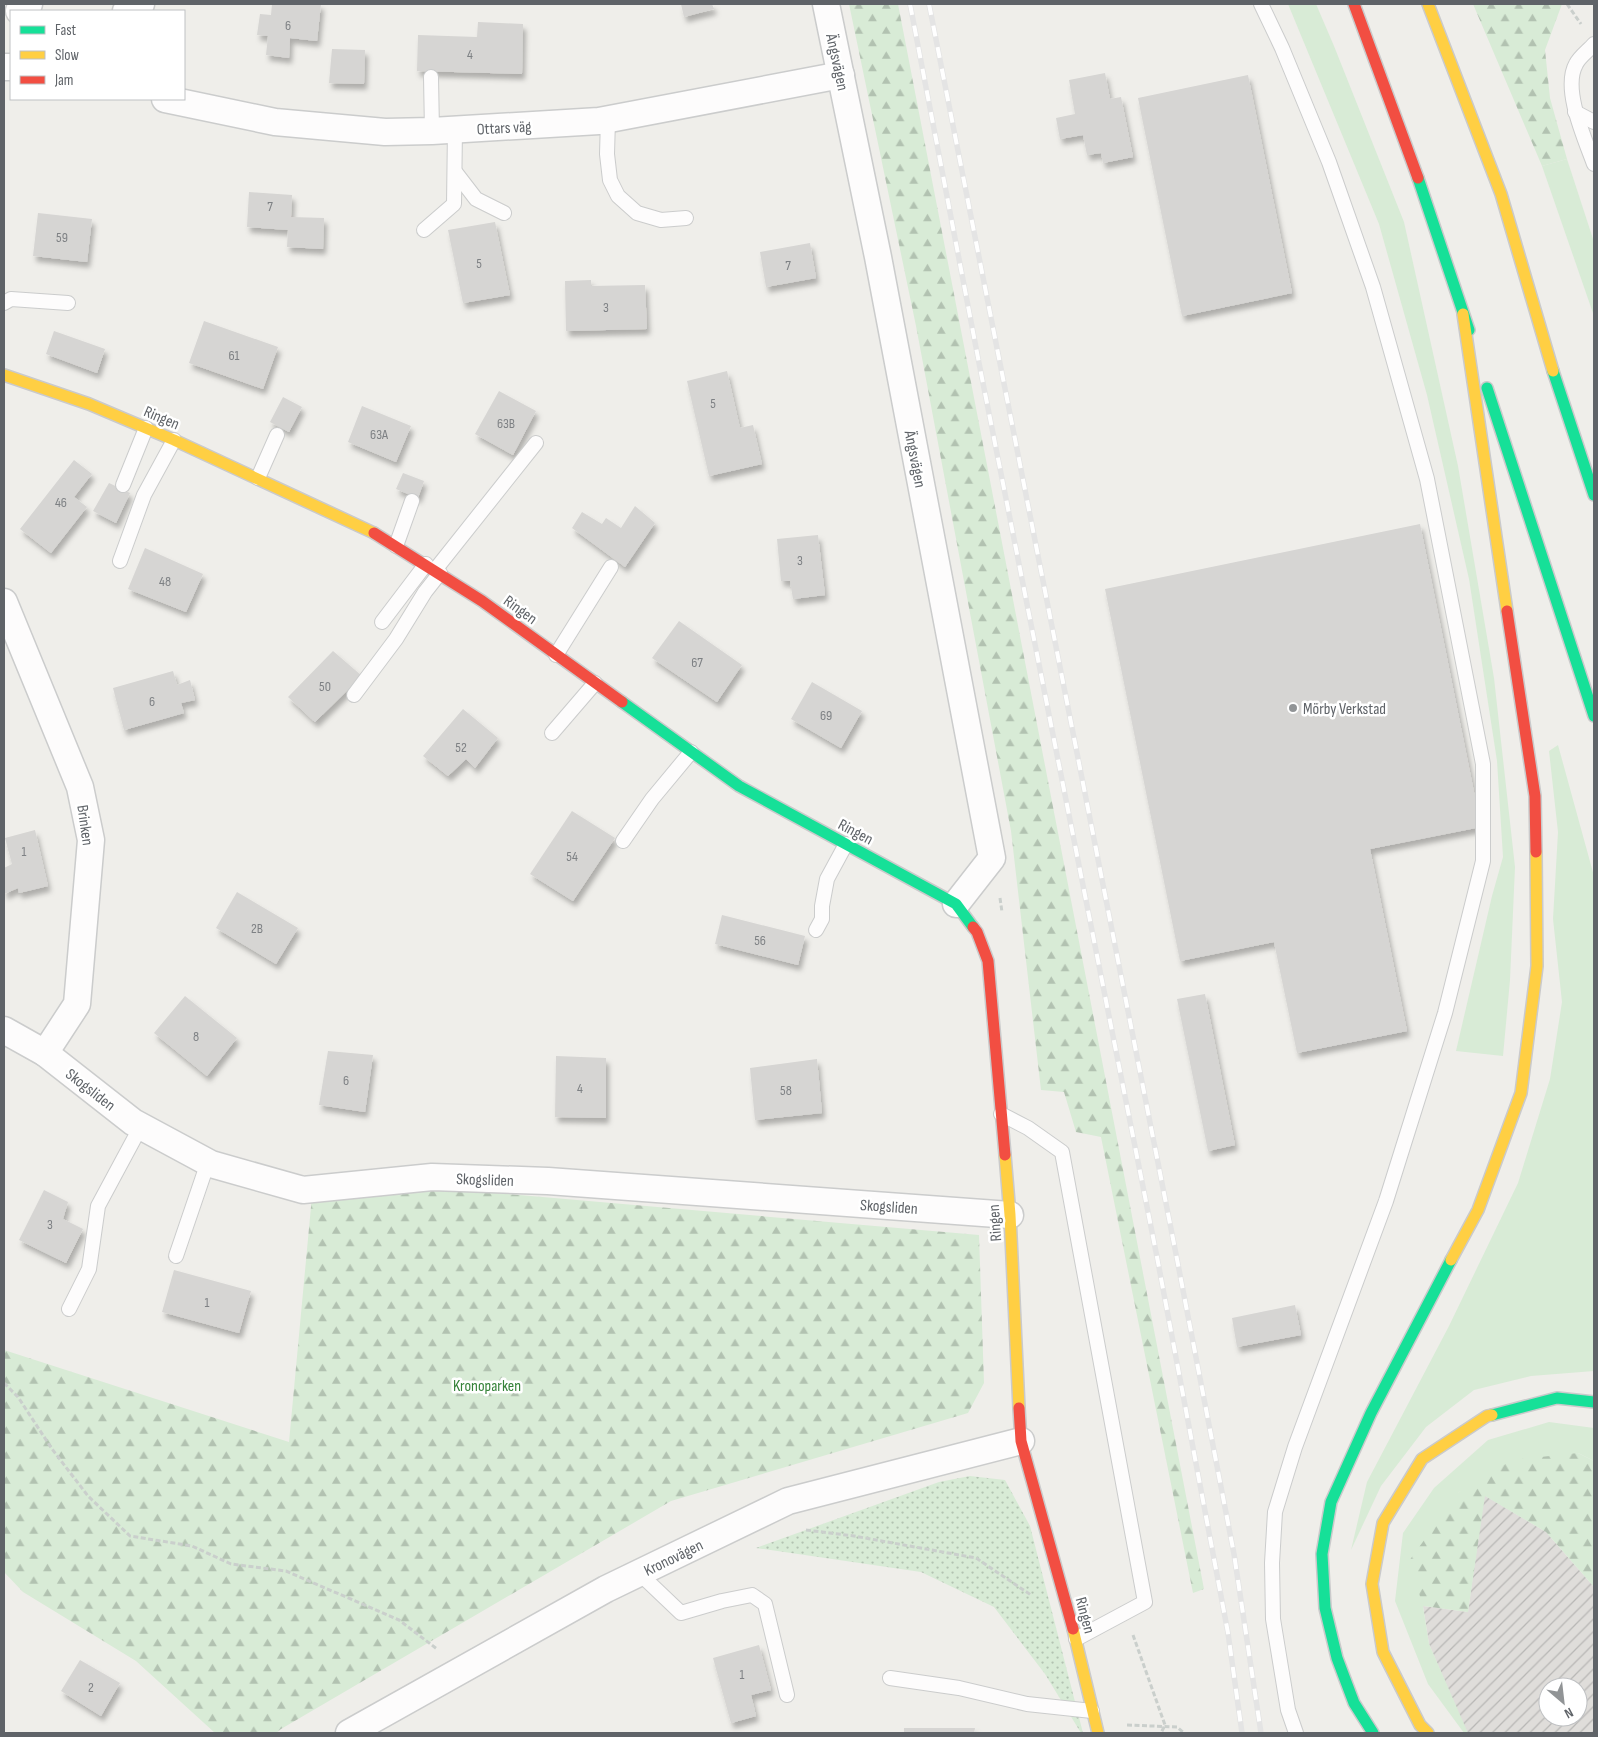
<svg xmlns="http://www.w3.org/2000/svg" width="1598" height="1737" font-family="'Sofia Sans Condensed',sans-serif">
<defs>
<pattern id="industrial-furrows" width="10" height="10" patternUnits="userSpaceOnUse" patternTransform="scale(1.25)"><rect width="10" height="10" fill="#dfddda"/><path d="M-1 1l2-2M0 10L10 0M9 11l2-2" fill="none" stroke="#b8b7b5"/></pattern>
<pattern id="forest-firs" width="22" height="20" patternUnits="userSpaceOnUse" patternTransform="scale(1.25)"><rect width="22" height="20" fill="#d8ebd6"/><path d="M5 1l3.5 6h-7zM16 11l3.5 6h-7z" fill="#b2c2b1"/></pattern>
<pattern id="park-dots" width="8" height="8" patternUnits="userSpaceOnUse" patternTransform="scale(1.25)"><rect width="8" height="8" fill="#d8ebd6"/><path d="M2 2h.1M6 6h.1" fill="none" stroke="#b2c2b1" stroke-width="1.8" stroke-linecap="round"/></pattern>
<filter id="shadow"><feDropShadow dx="3" dy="5.5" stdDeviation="2.5" flood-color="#0004"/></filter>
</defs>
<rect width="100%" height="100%" fill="#efeeea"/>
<path fill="url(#industrial-furrows)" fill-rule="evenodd" d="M1484,1495L1546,1532L1594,1587V1733H1467L1429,1644L1423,1606L1468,1612ZM1548,1687H1578V1717H1548Z"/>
<g fill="#d8ebd6">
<path d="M1288,4H1316L1334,46L1404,222L1458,466L1494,678L1515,867L1510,980L1503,1056L1456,1051L1492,896L1503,857L1497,761L1469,579L1427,395L1379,224Z"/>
<path d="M1567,159L1594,242V316L1542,166Z"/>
<path d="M1558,745L1594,876V1371L1531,1376L1474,1390L1426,1427L1381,1486L1351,1550L1367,1482L1449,1326L1518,1183L1550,1079L1562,1002L1553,919L1558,832L1549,751Z"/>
<path d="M1549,1422L1594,1428V1461L1578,1453L1459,1492L1423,1606L1429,1644L1468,1733H1464L1428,1684L1395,1601L1403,1533L1434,1488L1488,1440Z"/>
</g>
<g fill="url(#forest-firs)">
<path d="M849,4H898L1204,1589L1193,1593L1101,1137L1076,1132L1064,1092L1041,1090L1011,831L916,326Z"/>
<path d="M1473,4H1562L1545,50L1550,98L1567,159L1542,166Z"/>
<path d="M449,1189L979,1235L984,1383L968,1413L671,1501L281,1729L276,1733H215L136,1661L23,1592L4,1572V1350L289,1442L312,1196Z"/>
<path d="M1578,1453L1594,1461V1587L1546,1532L1485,1496L1468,1612L1423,1606L1409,1561L1459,1492L1512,1460Z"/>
</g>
<path fill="url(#park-dots)" d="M970,1476L1005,1480L1030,1526L1083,1733H1081L1045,1674L994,1607L921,1572L756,1548L939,1482Z"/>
<g fill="#d6d5d3" filter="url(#shadow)">
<path d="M272,4H321L317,41L290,38L289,58L266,55L268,36L257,35L260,14L271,15Z"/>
<path d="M681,4H712L714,9L684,17Z"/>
<path d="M478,22L523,24L522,74L417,71L418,35L477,37Z"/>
<path d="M332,49L365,50L364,84L329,83Z"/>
<path d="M1105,73L1110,99L1121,97L1133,157L1103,163L1101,153L1087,155L1083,135L1060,139L1056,118L1075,114L1069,80Z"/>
<path d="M1248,75L1292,293L1182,316L1138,98Z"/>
<path d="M249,192L292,195L291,217L324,218L323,249L287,247L288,230L247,227Z"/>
<path d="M38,213L92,219L87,262L33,256Z"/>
<path d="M495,222L510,295L463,303L448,230Z"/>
<path d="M810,243L816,278L766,287L760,252Z"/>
<path d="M591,280V286L645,285L647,329L566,331L565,281Z"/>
<path d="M204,321L278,347L263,389L189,363Z"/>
<path d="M54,331L105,349L97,373L46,354Z"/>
<path d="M727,371L740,428L753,425L762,464L709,476L687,381Z"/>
<path d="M499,391L536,411L513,455L475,434Z"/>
<path d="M283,397L302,407L289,432L270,422Z"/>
<path d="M362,406L411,426L396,462L348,442Z"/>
<path d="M74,460L92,474L74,497L87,507L51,553L20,529Z"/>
<path d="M403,473L424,481L418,498L396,489Z"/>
<path d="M109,483L130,493L116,523L93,511Z"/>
<path d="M635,506L655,523L625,567L572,528L582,512L602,524L606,518L621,528Z"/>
<path d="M1420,524L1481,827L1370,849L1407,1031L1297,1053L1274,942L1180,961L1105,589Z"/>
<path d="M818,535L825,595L793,599L790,581H781L777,539Z"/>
<path d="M145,548L203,574L186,612L128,589Z"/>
<path d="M679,621L742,665L717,702L652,658Z"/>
<path d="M333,651L362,676L315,722L288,697Z"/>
<path d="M173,671L177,685L190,680L195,700L181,703L184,713L124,730L113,688Z"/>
<path d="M812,682L862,711L841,748L791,719Z"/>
<path d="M463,709L498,738L475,768L466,759L448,776L423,756Z"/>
<path d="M572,811L615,838L573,901L530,874Z"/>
<path d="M35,830L48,886L19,893L18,888L4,894V868L12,864L5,838Z"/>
<path d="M237,892L298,928L276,964L216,928Z"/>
<path d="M722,915L805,936L798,965L715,944Z"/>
<path d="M1205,994L1235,1145L1208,1151L1177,999Z"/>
<path d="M185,996L237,1038L207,1076L154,1033Z"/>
<path d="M328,1051L373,1055L365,1112L319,1105Z"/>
<path d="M556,1056L606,1058V1118L555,1117Z"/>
<path d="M817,1059L822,1113L755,1120L750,1068Z"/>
<path d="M44,1190L68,1202L63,1219L83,1229L66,1263L19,1240Z"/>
<path d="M174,1270L251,1291L239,1333L162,1312Z"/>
<path d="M1295,1305L1301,1335L1237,1347L1232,1318Z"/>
<path d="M759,1645L771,1690L751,1695L756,1716L731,1723L713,1658Z"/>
<path d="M80,1660L120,1683L101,1716L61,1691Z"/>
<path d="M904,1728H975L974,1733H904Z"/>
</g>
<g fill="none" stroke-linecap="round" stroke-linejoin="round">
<defs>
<g id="lane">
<path d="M1261,4L1282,48L1329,162L1373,287L1427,479L1483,764V861L1445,1013L1386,1201L1295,1447L1275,1512L1272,1563L1273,1619L1288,1710L1296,1733"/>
<path d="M1594,44C1589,50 1579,57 1576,64C1562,89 1585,139 1594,164"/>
<path d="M431,77L432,131"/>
<path d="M1575,112L1594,122"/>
<path d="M608,119L607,154L610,180L618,196L637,213L661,220L686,218"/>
<path d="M456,173L476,199L504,213"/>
<path d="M424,230L454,204L455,129"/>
<path d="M4,303L11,299L68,303"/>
<path d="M258,478L277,435"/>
<path d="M123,485L146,428"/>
<path d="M396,546L412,501"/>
<path d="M120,561L144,495L174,440"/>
<path d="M435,570L536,443"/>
<path d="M382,622L426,564"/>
<path d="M556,655L611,567"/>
<path d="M354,695L396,639L425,592L440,573"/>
<path d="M552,733L595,683"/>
<path d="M623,841L652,799L691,752"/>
<path d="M816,930L822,919V906L827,879L846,844"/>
<path d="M1001,1114L1028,1128L1062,1152L1145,1602L1076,1639"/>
<path d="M176,1256L208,1162"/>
<path d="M69,1309L89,1269L98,1206L141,1126"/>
<path d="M639,1573L681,1613L722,1601L752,1595L765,1604L787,1695"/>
<path d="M890,1678L959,1688L1027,1704L1092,1711"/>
</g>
<g id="street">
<path d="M826,4L878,257L992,858L956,904"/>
<path d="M19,11L29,4"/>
<path d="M126,11L141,4"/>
<path d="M4,67H11"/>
<path d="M165,99L275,122L385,132L432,131L599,121L841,75"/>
<path d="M4,602L80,787L91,840L77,1004L45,1053"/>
<path d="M4,1030L45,1053L133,1122L211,1164L303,1190L432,1177L548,1181L1010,1215"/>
<path d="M349,1733L606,1589L788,1501L1021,1441"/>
</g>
<g id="fast">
<path d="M1418,178L1469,330"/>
<path d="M1553,371L1594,495"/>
<path d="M1487,388L1594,716"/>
<path d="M622,702L739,786L956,904L973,927"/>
<path d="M1492,1415L1557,1398L1594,1402"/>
<path d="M1373,1733L1354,1703L1337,1658L1325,1608L1322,1554L1331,1502L1371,1413L1451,1260"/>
</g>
<g id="slow">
<path d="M1428,4L1501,194L1553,371"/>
<path d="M1463,314L1507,611"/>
<path d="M4,375L89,404L174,440L374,533"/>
<path d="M1005,1155L1010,1215L1019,1408"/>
<path d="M1451,1260L1478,1210L1521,1093L1537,966L1536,852"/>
<path d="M1073,1629L1098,1733"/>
<path d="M1428,1733L1420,1725L1383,1652L1372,1584L1383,1523L1422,1459L1487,1416L1492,1415"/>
</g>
<g id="jam">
<path d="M1354,4L1418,178"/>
<path d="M374,533L482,601L622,702"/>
<path d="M1507,611L1535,796L1536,852"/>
<path d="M973,927L977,932L988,961L1005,1155"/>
<path d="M1019,1408L1021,1441L1073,1629"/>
</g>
</defs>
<use href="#lane" stroke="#cbcccc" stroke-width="16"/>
<use href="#street" stroke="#cbcccc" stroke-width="29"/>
<use href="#fast" stroke="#cacacb" stroke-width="14"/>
<use href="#slow" stroke="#cacacb" stroke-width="14"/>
<use href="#jam" stroke="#cacacb" stroke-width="14"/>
<g stroke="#cacfcc" stroke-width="3" stroke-dasharray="5 2.5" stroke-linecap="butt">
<path d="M1567,4L1581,24"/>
<path d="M1000,898L1002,912"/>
<path d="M4,1383L18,1397L52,1449L88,1496L130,1536L192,1546L231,1564L286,1571L399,1620L437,1649"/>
<path d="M806,1530L854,1536L976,1558L1031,1595"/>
<path d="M1133,1635L1165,1725L1161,1733"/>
<path d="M1127,1725L1177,1727L1184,1733"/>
</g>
<use href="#lane" stroke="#fdfcfc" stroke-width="14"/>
<use href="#street" stroke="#fdfcfc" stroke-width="26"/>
<use href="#fast" stroke="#16e098" stroke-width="11"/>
<use href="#slow" stroke="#ffcf43" stroke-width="11"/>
<use href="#jam" stroke="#f24e42" stroke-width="11"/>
<defs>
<g id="rail">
<path d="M910,4L979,363L1157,1257L1228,1633L1242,1733"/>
<path d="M929,4L1176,1254L1234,1554L1261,1733"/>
</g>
</defs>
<use href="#rail" stroke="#e4e4e4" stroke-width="5.5"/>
<use href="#rail" stroke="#fff" stroke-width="4" stroke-dasharray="11" stroke-linecap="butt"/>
</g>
<circle fill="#919496" stroke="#fff" stroke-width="2" cx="1293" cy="708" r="5"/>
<g text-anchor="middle" stroke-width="5" stroke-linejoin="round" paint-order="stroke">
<g font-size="14" fill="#7e8184">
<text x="288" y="30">6</text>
<text x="470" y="59">4</text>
<text x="270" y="211">7</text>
<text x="62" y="242">59</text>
<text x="479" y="268">5</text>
<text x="788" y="270">7</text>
<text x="606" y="312">3</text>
<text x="234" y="360">61</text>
<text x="713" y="408">5</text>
<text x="506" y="428">63B</text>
<text x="379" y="439">63A</text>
<text x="61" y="507">46</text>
<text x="800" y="565">3</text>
<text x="165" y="586">48</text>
<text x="697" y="667">67</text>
<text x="325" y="691">50</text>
<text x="152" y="706">6</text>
<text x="826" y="720">69</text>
<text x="461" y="752">52</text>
<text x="24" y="856">1</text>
<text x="572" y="861">54</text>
<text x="257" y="933">2B</text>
<text x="760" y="945">56</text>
<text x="196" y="1041">8</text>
<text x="346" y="1085">6</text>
<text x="580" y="1093">4</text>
<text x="786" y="1095">58</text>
<text x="50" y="1229">3</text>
<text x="207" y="1307">1</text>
<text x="742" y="1679">1</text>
<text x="91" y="1692">2</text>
</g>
<g font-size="16" fill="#5f6368" stroke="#fff">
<text transform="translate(838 62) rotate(78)" y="6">Ängsvägen</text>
<text transform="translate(504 127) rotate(-3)" y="6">Ottars väg</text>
<text transform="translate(162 417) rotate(23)" y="6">Ringen</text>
<text transform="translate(916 459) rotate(79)" y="6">Ängsvägen</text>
<text transform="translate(521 609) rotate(36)" y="6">Ringen</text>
<text transform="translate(86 825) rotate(82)" y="6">Brinken</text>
<text transform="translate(856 831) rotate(28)" y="6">Ringen</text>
<text transform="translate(91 1089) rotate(38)" y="6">Skogsliden</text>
<text transform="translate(485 1179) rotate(2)" y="6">Skogsliden</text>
<text transform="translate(889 1206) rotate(4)" y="6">Skogsliden</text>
<text transform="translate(994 1223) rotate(-94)" y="6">Ringen</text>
<text transform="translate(673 1557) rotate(-26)" y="6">Kronovägen</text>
<text transform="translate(1086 1615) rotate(75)" y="6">Ringen</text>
</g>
<g font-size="16" fill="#5f6368" stroke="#fff" text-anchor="start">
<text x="1303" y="714">Mörby Verkstad</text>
</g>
<g font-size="16" fill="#348238" stroke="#fff">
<text x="487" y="1391">Kronoparken</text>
</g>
</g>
<rect width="1598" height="1737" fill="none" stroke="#5f6368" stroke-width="10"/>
<rect x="10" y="10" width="175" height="90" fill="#ffffff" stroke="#bfc1c3"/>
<rect x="20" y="26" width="25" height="8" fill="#16e098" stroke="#bfc1c3"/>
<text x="55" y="35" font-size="15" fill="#5f6368">Fast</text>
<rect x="20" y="51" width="25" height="8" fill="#ffcf43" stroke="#bfc1c3"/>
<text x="55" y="60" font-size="15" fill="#5f6368">Slow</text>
<rect x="20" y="76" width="25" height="8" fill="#f24e42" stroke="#bfc1c3"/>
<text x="55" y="85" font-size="15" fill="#5f6368">Jam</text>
<g transform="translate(1563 1702) rotate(152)"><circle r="24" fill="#ffffff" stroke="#bfc1c3"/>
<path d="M0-4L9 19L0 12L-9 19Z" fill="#919496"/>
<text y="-8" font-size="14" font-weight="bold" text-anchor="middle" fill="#5f6368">N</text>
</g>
</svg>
